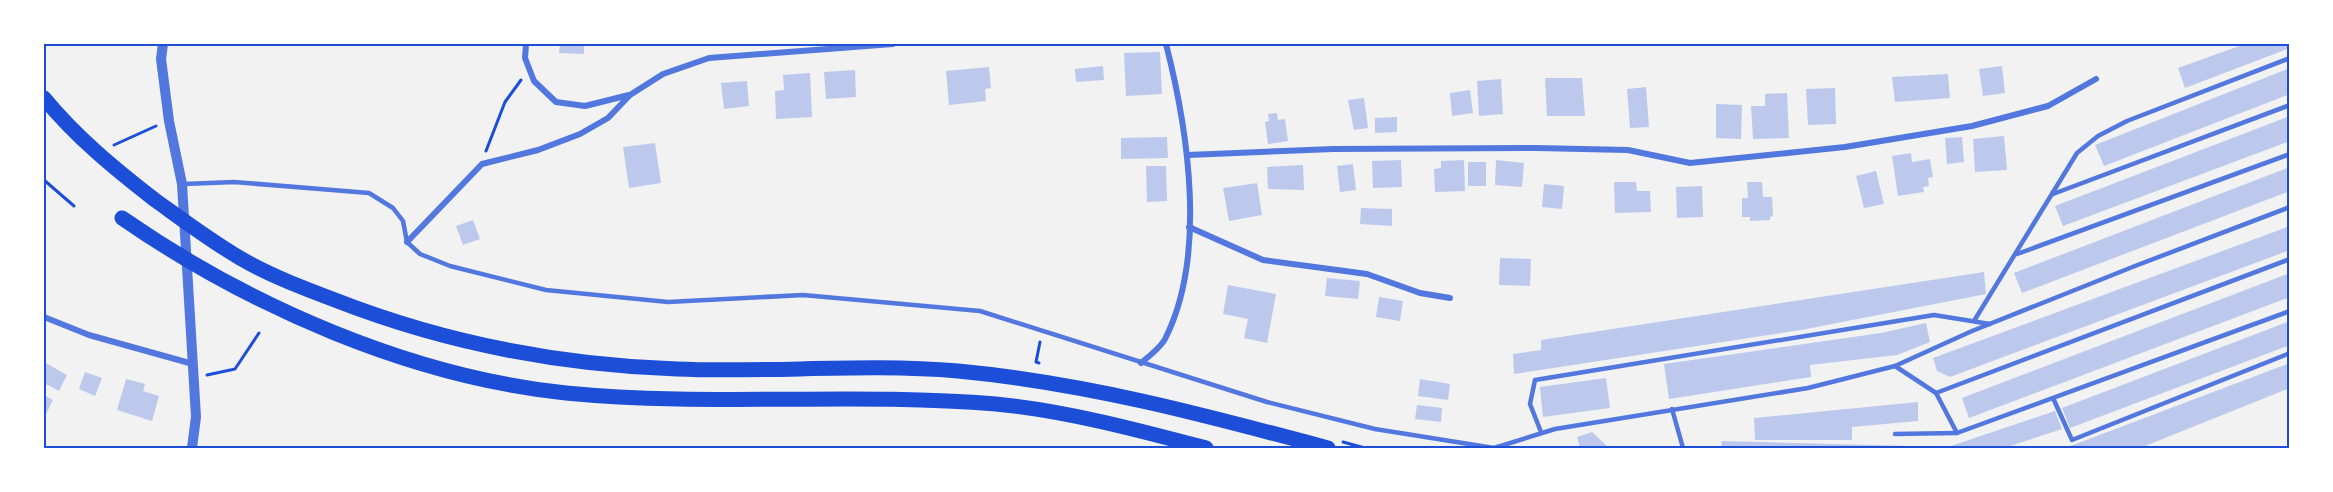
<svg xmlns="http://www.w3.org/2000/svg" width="2333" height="492" font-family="Overpass,sans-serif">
<rect width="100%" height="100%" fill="#f2f2f2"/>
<g fill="#bdc9ec">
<path d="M560,44H584V54L559,53Z"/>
<path d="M2245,44H2290V48L2185,88L2178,68Z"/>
<path d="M1160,52L1162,94L1126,96L1124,53Z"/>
<path d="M1103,66L1104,80L1076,82L1075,69Z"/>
<path d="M2002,66L2005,93L1983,96L1979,69Z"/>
<path d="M989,67L991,88L985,89L986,101L949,105L946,71Z"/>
<path d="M2290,68V94L2104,166L2095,145Z"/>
<path d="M855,70L856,97L826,99L824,72Z"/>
<path d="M810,73L812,117L776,119L775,91L784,90L783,75Z"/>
<path d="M1948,74L1950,98L1895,102L1892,77Z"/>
<path d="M1545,78H1582L1585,116H1547Z"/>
<path d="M1501,79L1503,114L1479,116L1477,81Z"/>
<path d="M747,81L749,106L724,109L721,83Z"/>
<path d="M1646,87L1649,127L1630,128L1627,89Z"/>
<path d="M1835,88L1836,124L1808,125L1806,89Z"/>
<path d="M1470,90L1473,113L1452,116L1450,93Z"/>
<path d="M1787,93L1789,138L1753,139L1751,106H1765V94Z"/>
<path d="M1364,98L1368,128L1354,130L1348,100Z"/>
<path d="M1716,104L1742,105L1741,139L1716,138Z"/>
<path d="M1277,113L1278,120L1285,119L1288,141L1268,144L1265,122L1269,121L1268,114Z"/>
<path d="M2290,116V141L2063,226L2055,206Z"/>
<path d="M1397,117V132L1375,133V118Z"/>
<path d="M2004,136L2007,170L1975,172L1973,139Z"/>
<path d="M1167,137L1168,158L1121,159V138Z"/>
<path d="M1962,137L1964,162L1947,164L1945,138Z"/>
<path d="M655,143L661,183L629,188L623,147Z"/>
<path d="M1911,153L1912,162L1930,159L1933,177L1928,178L1929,186L1923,187L1924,192L1898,196L1892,156Z"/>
<path d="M1401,160L1402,187L1373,188L1372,161Z"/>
<path d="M1464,160L1465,191L1435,192L1434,169L1441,168V161Z"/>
<path d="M1496,160L1524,163L1522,187L1495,185Z"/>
<rect x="1468" y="162" width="18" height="24"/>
<path d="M1353,164L1356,190L1340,192L1337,166Z"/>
<path d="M1303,165L1304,190L1268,189L1267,167Z"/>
<path d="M1146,166H1166L1167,201L1147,202Z"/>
<path d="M2290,167V191L2022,293L2014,273Z"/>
<path d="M1876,171L1884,204L1864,208L1856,176Z"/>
<path d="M1614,182H1636L1637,191H1650L1651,212L1615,213Z"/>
<path d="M1747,182H1762L1763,197H1772L1773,216L1770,217V220L1750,221V217H1742V198H1748Z"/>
<path d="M1257,183L1262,215L1229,221L1223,188Z"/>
<path d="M1544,184L1564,186L1562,209L1542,207Z"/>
<path d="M1702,186L1703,217L1677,218L1676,187Z"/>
<path d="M1361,208L1392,209V226L1360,224Z"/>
<path d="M473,220L480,239L463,245L456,226Z"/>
<path d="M2290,226V250L1950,377L1937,371L1933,358Z"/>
<path d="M1500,258L1531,259L1530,286L1499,285Z"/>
<path d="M1984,272L1986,294L1801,330L1514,374L1513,354L1541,350V340Z"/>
<path d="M2290,273V297L1969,418L1962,398Z"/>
<path d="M1327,278L1360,281L1358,299L1325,296Z"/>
<path d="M1228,285L1276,294L1267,343L1244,338L1248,319L1223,314Z"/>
<path d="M1379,297L1403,301L1400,321L1376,317Z"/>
<path d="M2290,321V345L2070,428L2062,408Z"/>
<path d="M1926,323L1930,342L1897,355L1810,365L1811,377L1669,399L1664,364L1881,333Z"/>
<path d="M44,362L67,375L59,391L44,383Z"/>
<path d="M2290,363V388L2140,448H2065Z"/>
<path d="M85,372L102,378L95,396L79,389Z"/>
<path d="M1606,378L1610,408L1543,417L1540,387Z"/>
<path d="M126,379L145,384L143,391L159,396L152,421L117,410Z"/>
<path d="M1420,379L1450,384L1448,400L1418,396Z"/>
<path d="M44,395L53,400L44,418Z"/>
<path d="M1918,402V421L1852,427V440H1755L1754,418Z"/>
<path d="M1417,405L1442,408L1441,422L1415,419Z"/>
<path d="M2055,411L2062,429L2004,448H1721L1722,441L1948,447Z"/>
<path d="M1592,432L1609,448H1580L1577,437Z"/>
</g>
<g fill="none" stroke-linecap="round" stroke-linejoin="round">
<g stroke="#1d4ed8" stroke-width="3">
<path d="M114,145L156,126"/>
<path d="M486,151L505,102L521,80"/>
<path d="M44,180L74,206"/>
<path d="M1039,363L1036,362L1040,342"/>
<path d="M207,375L235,369L259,333"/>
<path d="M1343,442L1365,448"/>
</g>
<g stroke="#5277de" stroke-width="4.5">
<path d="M184,184L234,182L369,193L393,208L403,221L407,242L420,254L450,266L546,290L668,302L803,295L980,311L1267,402L1375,429L1494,448L1555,429L1808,388L1895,366L1972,331L2135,266L2290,207"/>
<path d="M2053,194L2290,105"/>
<path d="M2017,254L2290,154"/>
<path d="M1974,321L2077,153L2098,136L2127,121L2290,58"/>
<path d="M1895,366L1936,393L2290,259"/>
<path d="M1936,393L1957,433L2290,311"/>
<path d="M2053,398L2072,440L2290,353"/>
<path d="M1672,409L1683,448"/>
<path d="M1541,432L1530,404L1535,380L1934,315L1990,324"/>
<path d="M1895,434L1957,433"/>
</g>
<g stroke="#5277de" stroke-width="6">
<path d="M526,44L525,58L534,81L556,102L585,106L629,95"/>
<path d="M1188,155L1333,149L1536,148L1628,150L1690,163L1845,147L1972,126L2048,106L2096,79"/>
<path d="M1189,227L1263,260L1367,274L1420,293L1450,298"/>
<path d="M407,242L482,164L538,150L580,134L608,118L630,95L663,74L709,58L893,44"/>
<path d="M44,317L89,335L193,364"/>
<path d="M1141,363C1149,356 1162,347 1166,337C1207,254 1188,130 1166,44"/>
</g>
<path stroke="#5277de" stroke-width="10" d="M163,44L161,59L169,121L182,184L196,417L192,448"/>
<g stroke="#1d4ed8" stroke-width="15">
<path d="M44,98C76,137 115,169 155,200C183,220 211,241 240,258C269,275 303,288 335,300C445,343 558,365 677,369C770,373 865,363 958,371C1086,383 1205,415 1328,448"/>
<path d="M122,218C249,306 411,377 566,393C709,407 853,392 996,404C1067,411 1138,430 1206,448"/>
</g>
</g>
<rect width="2333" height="492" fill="none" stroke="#ffffff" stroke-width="90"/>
<rect x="45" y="45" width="2243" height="402" fill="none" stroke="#1d4ed8" stroke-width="2"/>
</svg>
